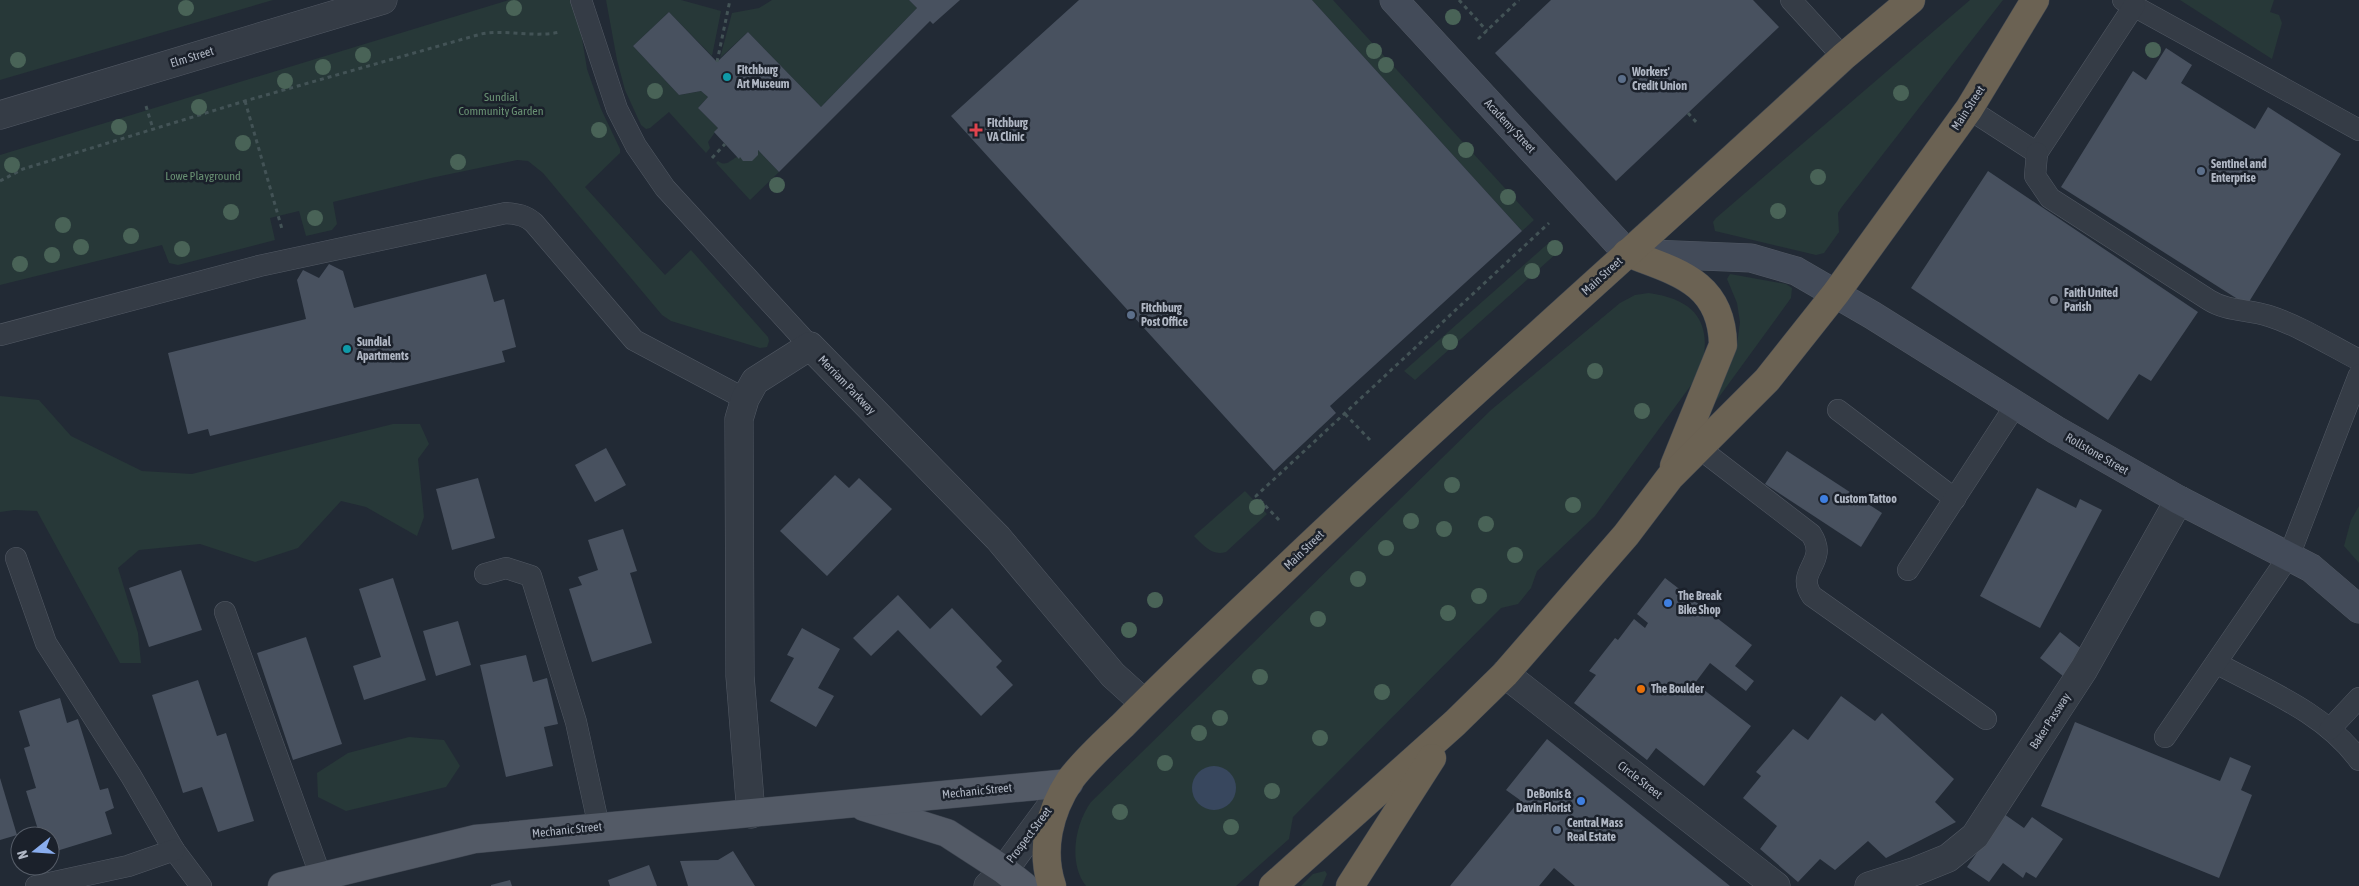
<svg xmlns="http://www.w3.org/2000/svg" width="2359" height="886" font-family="'Asap Condensed',sans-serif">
<rect width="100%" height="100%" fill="#222a35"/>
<g fill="#273838">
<path d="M0,0H273L0,80Z"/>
<path d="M509,0H570L579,20L587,69L601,109L620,149V153L585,187L665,275L691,250L768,337L769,341L767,347L760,348L671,321L662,315L543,173L528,161L517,160L431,178L333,202L337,224L332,230L306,236L299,211L270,218L275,240L178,265L169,263L162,245L0,285V155Z"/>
<path d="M606,0H681L721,11L712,56L669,12L633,46L679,95L701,91L708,97L698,108L718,128L708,142L710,148L706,153L669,112L650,128L646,129L641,125L625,90L617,60Z"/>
<path d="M772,0H909L917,8L821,107L748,32L720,58L732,13L759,8Z"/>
<path d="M1312,0H1333L1534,220L1522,231Z"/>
<path d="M1970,0H2003L1841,208L1838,213L1839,232L1824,253L1816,255L1715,231L1713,222L1716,218Z"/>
<path d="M2180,0H2274L2270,12L2279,15L2282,23L2272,59Z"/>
<path d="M758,150L779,172L750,200L716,163L718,161C726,167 729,161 737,157C741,156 752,156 758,155Z"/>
<path d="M1552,240L1558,246V252L1415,380L1404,371Z"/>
<path d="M1730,274L1786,284L1792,288L1791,298L1703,419L1718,377L1737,345L1740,322L1737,303L1727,279Z"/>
<path d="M1649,293C1698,300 1714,325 1700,373L1595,516L1537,571L1531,588L1518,604L1501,608L1496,613L1293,817L1289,839L1236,886H1086C1068,863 1075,824 1091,802L1491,410L1620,303L1635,295Z"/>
<path d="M0,396L39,400L71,436L142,471L192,474L393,424H420L429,444L418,459L424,517L417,536L366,507L341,501L298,548L255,562L200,544L139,550L118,568L138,633L141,663H120L37,511L14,510L0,512Z"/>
<path d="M1245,491L1267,514L1226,552C1212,556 1204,546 1194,536Z"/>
<path d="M2359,506V563L2344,546L2351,520Z"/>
<path d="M409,737L444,740L460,766L446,787L346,811L318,797L317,773L348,753Z"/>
<path d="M1325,871L1327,874L1322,886H1301L1313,874Z"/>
</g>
<circle fill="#38475e" cx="1214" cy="788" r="22"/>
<g fill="#48515f">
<path d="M909,0H960L933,24L930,21L779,172L758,150V155L752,161H743L740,157L739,159L714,132L718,128L698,108L708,97L701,91L679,95L633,46L669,12L717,62L748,32L821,107L917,8Z"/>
<path d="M1079,0H1312L1522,231L1330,406L1336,413L1274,471L951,116Z"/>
<path d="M1551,0H1753L1779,27L1616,181L1495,53Z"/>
<path d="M2166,48L2192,65L2181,83L2255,129L2268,107L2341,154L2247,305L2061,187L2133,71L2146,80Z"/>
<path d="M1988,171L2198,312L2151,381L2139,374L2108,420L1911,288Z"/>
<path d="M329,264L343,271L354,308L486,274L494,302L504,299L516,347L502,351L505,362L210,436L208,429L188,434L168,353L306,319L297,280L303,270L319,278Z"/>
<path d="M606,448L626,485L595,502L575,465Z"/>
<path d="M1787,451L1882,513L1861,547L1765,484Z"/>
<path d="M835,475L849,488L859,478L892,509L827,576L780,531Z"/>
<path d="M478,478L495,538L452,550L436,489Z"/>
<path d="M2037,488L2076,508L2080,499L2102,510L2040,628L1980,596Z"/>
<path d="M623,529L637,571L630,573L652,643L592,662L569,589L582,585L578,577L598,570L588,540Z"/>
<path d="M181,570L202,630L149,647L129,588Z"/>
<path d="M393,578L426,680L364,700L353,666L381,657L359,589Z"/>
<path d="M1665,578L1752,645L1735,666L1754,681L1746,691L1710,663L1695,683L1751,726L1704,786L1656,748L1647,760L1574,703L1596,675L1589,671L1615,638L1618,640L1634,619L1645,628L1648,623L1637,614Z"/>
<path d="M898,595L930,629L952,608L1002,661L996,667L1013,685L981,716L898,630L871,656L853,638Z"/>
<path d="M458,621L471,665L436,676L423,631Z"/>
<path d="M802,628L840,649L818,688L834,696L816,727L770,701L794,658L787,655Z"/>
<path d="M2060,632L2083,650L2063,676L2040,658Z"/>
<path d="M306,637L342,744L293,760L257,653Z"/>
<path d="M526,655L533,682L547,678L558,724L544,727L553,766L506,777L480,665Z"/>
<path d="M198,680L217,736L226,733L254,821L218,832L202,787L183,793L152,695Z"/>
<path d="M1841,696L1875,721L1882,713L1954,779L1935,802L1956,822L1886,858L1868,841L1835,870L1820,859L1798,882L1760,849L1777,826L1743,798L1761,776L1756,772L1793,729L1808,740Z"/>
<path d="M60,698L67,723L78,719L100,790L108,788L114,808L105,812L112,834L50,853V836H40L26,791L36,788L24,748L30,746L19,711Z"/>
<path d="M2075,722L2220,781L2230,757L2251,766L2241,790L2252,795L2219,878L2041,806Z"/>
<path d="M1547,739L1730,886H1575L1554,868L1539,886H1450L1520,800L1506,790Z"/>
<path d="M0,778L17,835L0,840Z"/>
<path d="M2004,814L2024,828L2032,817L2063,839L2036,878L2026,872L2023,878L2003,863L1989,882L1967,867Z"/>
<path d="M733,851L755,886H688L680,861L718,860Z"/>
<path d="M649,865L657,886H610L608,880Z"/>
<path d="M510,880L512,886H491V885Z"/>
</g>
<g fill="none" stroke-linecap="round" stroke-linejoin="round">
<defs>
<g id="lane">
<path d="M581,0L617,109L636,146L665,188L810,346"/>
<path d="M1791,0L1843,57"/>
<path d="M2123,0L2359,130"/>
<path d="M1969,109L2037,153L2134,6"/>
<path d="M2037,153L2035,176L2050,198L2209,300C2228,312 2249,309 2269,316C2300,326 2330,345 2359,360"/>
<path d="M0,335L259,266L506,213C518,214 525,215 534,223L634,340L745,399"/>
<path d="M1838,410L1955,499"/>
<path d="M1699,448L1811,534C1830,563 1794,570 1812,596L1986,719"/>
<path d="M16,558L46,643L131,776L174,850L201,886"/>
<path d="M1908,570L2015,406"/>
<path d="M485,574L506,568L531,576L576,722L599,827"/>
<path d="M225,612L321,877"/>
<path d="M2216,663C2266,690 2325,713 2359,760"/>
<path d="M2330,729L2359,698"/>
<path d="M2165,737L2289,556L2359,375"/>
<path d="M36,886L128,866L174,850"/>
</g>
<g id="street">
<path d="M0,115L383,0"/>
<path d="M1505,674L1776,886"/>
<path d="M751,814L740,676L739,419L745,399L755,381L810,346L998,538L1113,675L1144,703"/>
<path d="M988,886L1004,870L1057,798"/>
<path d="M1869,886L1916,871L1948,858L1975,836L2084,669L2179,500"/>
</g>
<path id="secondary" d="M1394,0L1627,253L1751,258L1796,271L1872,315L2056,430L2179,500L2311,568L2359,609"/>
<g id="primary">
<path d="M864,807L947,833L1004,870L1024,886"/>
<path d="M282,886L475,839L1069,783"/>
</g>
<g id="highway">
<path d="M1627,253C1677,272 1722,282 1723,345L1674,466"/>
<path d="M1052,886C1040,850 1049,812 1070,780C1085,760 1105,742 1123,725C1171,676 1221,629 1271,582C1458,403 1653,233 1843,57L1911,0"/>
<path d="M1273,886L1455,723L1505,674L1626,535L1670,477L1767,380L1836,293L1969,109L2035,0"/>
<path d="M1350,886L1432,758"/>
</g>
</defs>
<use href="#lane" stroke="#525964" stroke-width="22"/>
<use href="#street" stroke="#525964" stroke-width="29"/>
<use href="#secondary" stroke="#525964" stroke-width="29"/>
<use href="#primary" stroke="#3e4550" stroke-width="29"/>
<use href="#highway" stroke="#3f4651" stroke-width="29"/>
<g stroke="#435356" stroke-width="3" stroke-dasharray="4 4" stroke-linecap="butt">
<path d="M1459,0L1487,31"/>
<path d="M1478,39L1519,0"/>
<path d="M717,62L730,0"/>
<path d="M245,101L282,229"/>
<path d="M146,106L153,129"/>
<path d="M1688,113L1698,124"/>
<path d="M712,158L725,144"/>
<path d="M0,181L23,169L245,101L481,34C507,29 534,38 560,32"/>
<path d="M1345,414L1371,441"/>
<path d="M1279,520L1256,496L1549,223"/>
</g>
<use href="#lane" stroke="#353c46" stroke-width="21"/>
<use href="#street" stroke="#353c46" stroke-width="28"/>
<use href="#secondary" stroke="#434b59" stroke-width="28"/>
<use href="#primary" stroke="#535a66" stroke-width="28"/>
<use href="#highway" stroke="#6b6253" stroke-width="28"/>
</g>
<g fill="#496357">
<circle cx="186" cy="8" r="8"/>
<circle cx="514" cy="8" r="8"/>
<circle cx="1453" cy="17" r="8"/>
<circle cx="2153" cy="50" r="8"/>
<circle cx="1374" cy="51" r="8"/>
<circle cx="363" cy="55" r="8"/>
<circle cx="18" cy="60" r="8"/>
<circle cx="1386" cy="65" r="8"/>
<circle cx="323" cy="67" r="8"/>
<circle cx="285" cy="81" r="8"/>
<circle cx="655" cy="91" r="8"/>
<circle cx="1901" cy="93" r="8"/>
<circle cx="199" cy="107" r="8"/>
<circle cx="119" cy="127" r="8"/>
<circle cx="599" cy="130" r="8"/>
<circle cx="243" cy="143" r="8"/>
<circle cx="1466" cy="150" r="8"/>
<circle cx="458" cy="162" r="8"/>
<circle cx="12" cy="165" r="8"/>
<circle cx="1818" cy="177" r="8"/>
<circle cx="777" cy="185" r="8"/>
<circle cx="1508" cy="197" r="8"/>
<circle cx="1778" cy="211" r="8"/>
<circle cx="231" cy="212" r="8"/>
<circle cx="315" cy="218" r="8"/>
<circle cx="63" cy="225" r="8"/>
<circle cx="131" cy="236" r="8"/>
<circle cx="81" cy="247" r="8"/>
<circle cx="1555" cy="248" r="8"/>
<circle cx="182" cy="249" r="8"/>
<circle cx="52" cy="255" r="8"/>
<circle cx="20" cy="264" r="8"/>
<circle cx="1532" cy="271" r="8"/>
<circle cx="1450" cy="342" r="8"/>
<circle cx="1595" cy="371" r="8"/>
<circle cx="1642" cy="411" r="8"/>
<circle cx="1452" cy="485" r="8"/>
<circle cx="1573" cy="505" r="8"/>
<circle cx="1257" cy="507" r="8"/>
<circle cx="1411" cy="521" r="8"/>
<circle cx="1486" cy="524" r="8"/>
<circle cx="1444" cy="529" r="8"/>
<circle cx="1386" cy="548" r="8"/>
<circle cx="1515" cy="555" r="8"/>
<circle cx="1358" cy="579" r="8"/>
<circle cx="1479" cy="596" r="8"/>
<circle cx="1155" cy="600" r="8"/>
<circle cx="1448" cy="613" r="8"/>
<circle cx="1318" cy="619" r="8"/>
<circle cx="1129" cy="630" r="8"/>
<circle cx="1260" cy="677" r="8"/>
<circle cx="1382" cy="692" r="8"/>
<circle cx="1220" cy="718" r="8"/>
<circle cx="1199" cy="733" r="8"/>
<circle cx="1320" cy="738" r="8"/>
<circle cx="1165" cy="763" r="8"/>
<circle cx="1272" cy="791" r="8"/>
<circle cx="1120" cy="812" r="8"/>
<circle cx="1231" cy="827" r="8"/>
</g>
<g fill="#0f9aa8" stroke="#1b212b" stroke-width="2">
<circle cx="727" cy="77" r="5"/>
<circle cx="347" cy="349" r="5"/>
</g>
<g fill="#5c6f8a" stroke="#1b212b" stroke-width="2">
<circle cx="1622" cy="79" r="5"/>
<circle cx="2201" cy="171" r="5"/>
<circle cx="1131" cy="315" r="5"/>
<circle cx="1557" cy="830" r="5"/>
</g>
<path fill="#e0444e" stroke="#1b212b" stroke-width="2" d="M973.5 122.5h5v5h5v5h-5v5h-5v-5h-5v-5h5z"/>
<circle fill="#6b7280" stroke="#1b212b" stroke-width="2" cx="2054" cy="300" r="5"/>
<g fill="#3f7fe0" stroke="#1b212b" stroke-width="2">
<circle cx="1824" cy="499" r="5"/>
<circle cx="1668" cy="603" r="5"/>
<circle cx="1581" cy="801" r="5"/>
</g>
<circle fill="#e8710a" stroke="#1b212b" stroke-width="2" cx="1641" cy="689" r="5"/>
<g text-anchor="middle" stroke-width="5" stroke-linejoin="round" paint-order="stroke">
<g font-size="12" fill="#afb6c3" stroke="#1b212b">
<text transform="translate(192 57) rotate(-17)" y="4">Elm Street</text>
<text transform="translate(1968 108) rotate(-57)" y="4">Main Street</text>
<text transform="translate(1510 126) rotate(47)" y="4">Academy Street</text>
<text transform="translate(1602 276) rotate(-42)" y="4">Main Street</text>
<text transform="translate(847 385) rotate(46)" y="4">Merriam Parkway</text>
<text transform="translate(2097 454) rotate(30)" y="4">Rollstone Street</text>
<text transform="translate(1304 550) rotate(-44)" y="4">Main Street</text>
<text transform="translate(2050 721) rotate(-57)" y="4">Baker Passway</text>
<text transform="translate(1640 780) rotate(38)" y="4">Circle Street</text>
<text transform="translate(977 791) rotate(-6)" y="4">Mechanic Street</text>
<text transform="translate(567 830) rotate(-6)" y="4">Mechanic Street</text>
<text transform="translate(1029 835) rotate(-53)" y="4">Prospect Street</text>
</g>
<g font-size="12" font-weight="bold" fill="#afb6c3" stroke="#1b212b" text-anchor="start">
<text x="737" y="74">Fitchburg<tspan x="737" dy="14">Art Museum</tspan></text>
<text x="1632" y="76">Workers'<tspan x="1632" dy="14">Credit Union</tspan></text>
<text x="987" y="127">Fitchburg<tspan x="987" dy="14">VA Clinic</tspan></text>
<text x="2211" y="168">Sentinel and<tspan x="2211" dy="14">Enterprise</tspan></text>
<text x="2064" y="297">Faith United<tspan x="2064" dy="14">Parish</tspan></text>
<text x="1141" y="312">Fitchburg<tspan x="1141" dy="14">Post Office</tspan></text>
<text x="357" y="346">Sundial<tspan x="357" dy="14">Apartments</tspan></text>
<text x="1834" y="503">Custom Tattoo</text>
<text x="1678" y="600">The Break<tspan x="1678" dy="14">Bike Shop</tspan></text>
<text x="1651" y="693">The Boulder</text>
<text x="1571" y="798" text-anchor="end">DeBonis &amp;<tspan x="1571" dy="14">Davin Florist</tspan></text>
<text x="1567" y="827">Central Mass<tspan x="1567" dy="14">Real Estate</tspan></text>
</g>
<g font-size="12" fill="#699173" stroke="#1b212b">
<text x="501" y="101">Sundial<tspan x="501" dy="14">Community Garden</tspan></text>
<text x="203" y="180">Lowe Playground</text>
</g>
</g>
<g transform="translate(35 851) rotate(253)"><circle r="24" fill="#1b212b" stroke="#565d68"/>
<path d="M0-4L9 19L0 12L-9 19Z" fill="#89adee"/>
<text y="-8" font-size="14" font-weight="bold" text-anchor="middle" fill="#afb6c3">N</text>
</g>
</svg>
